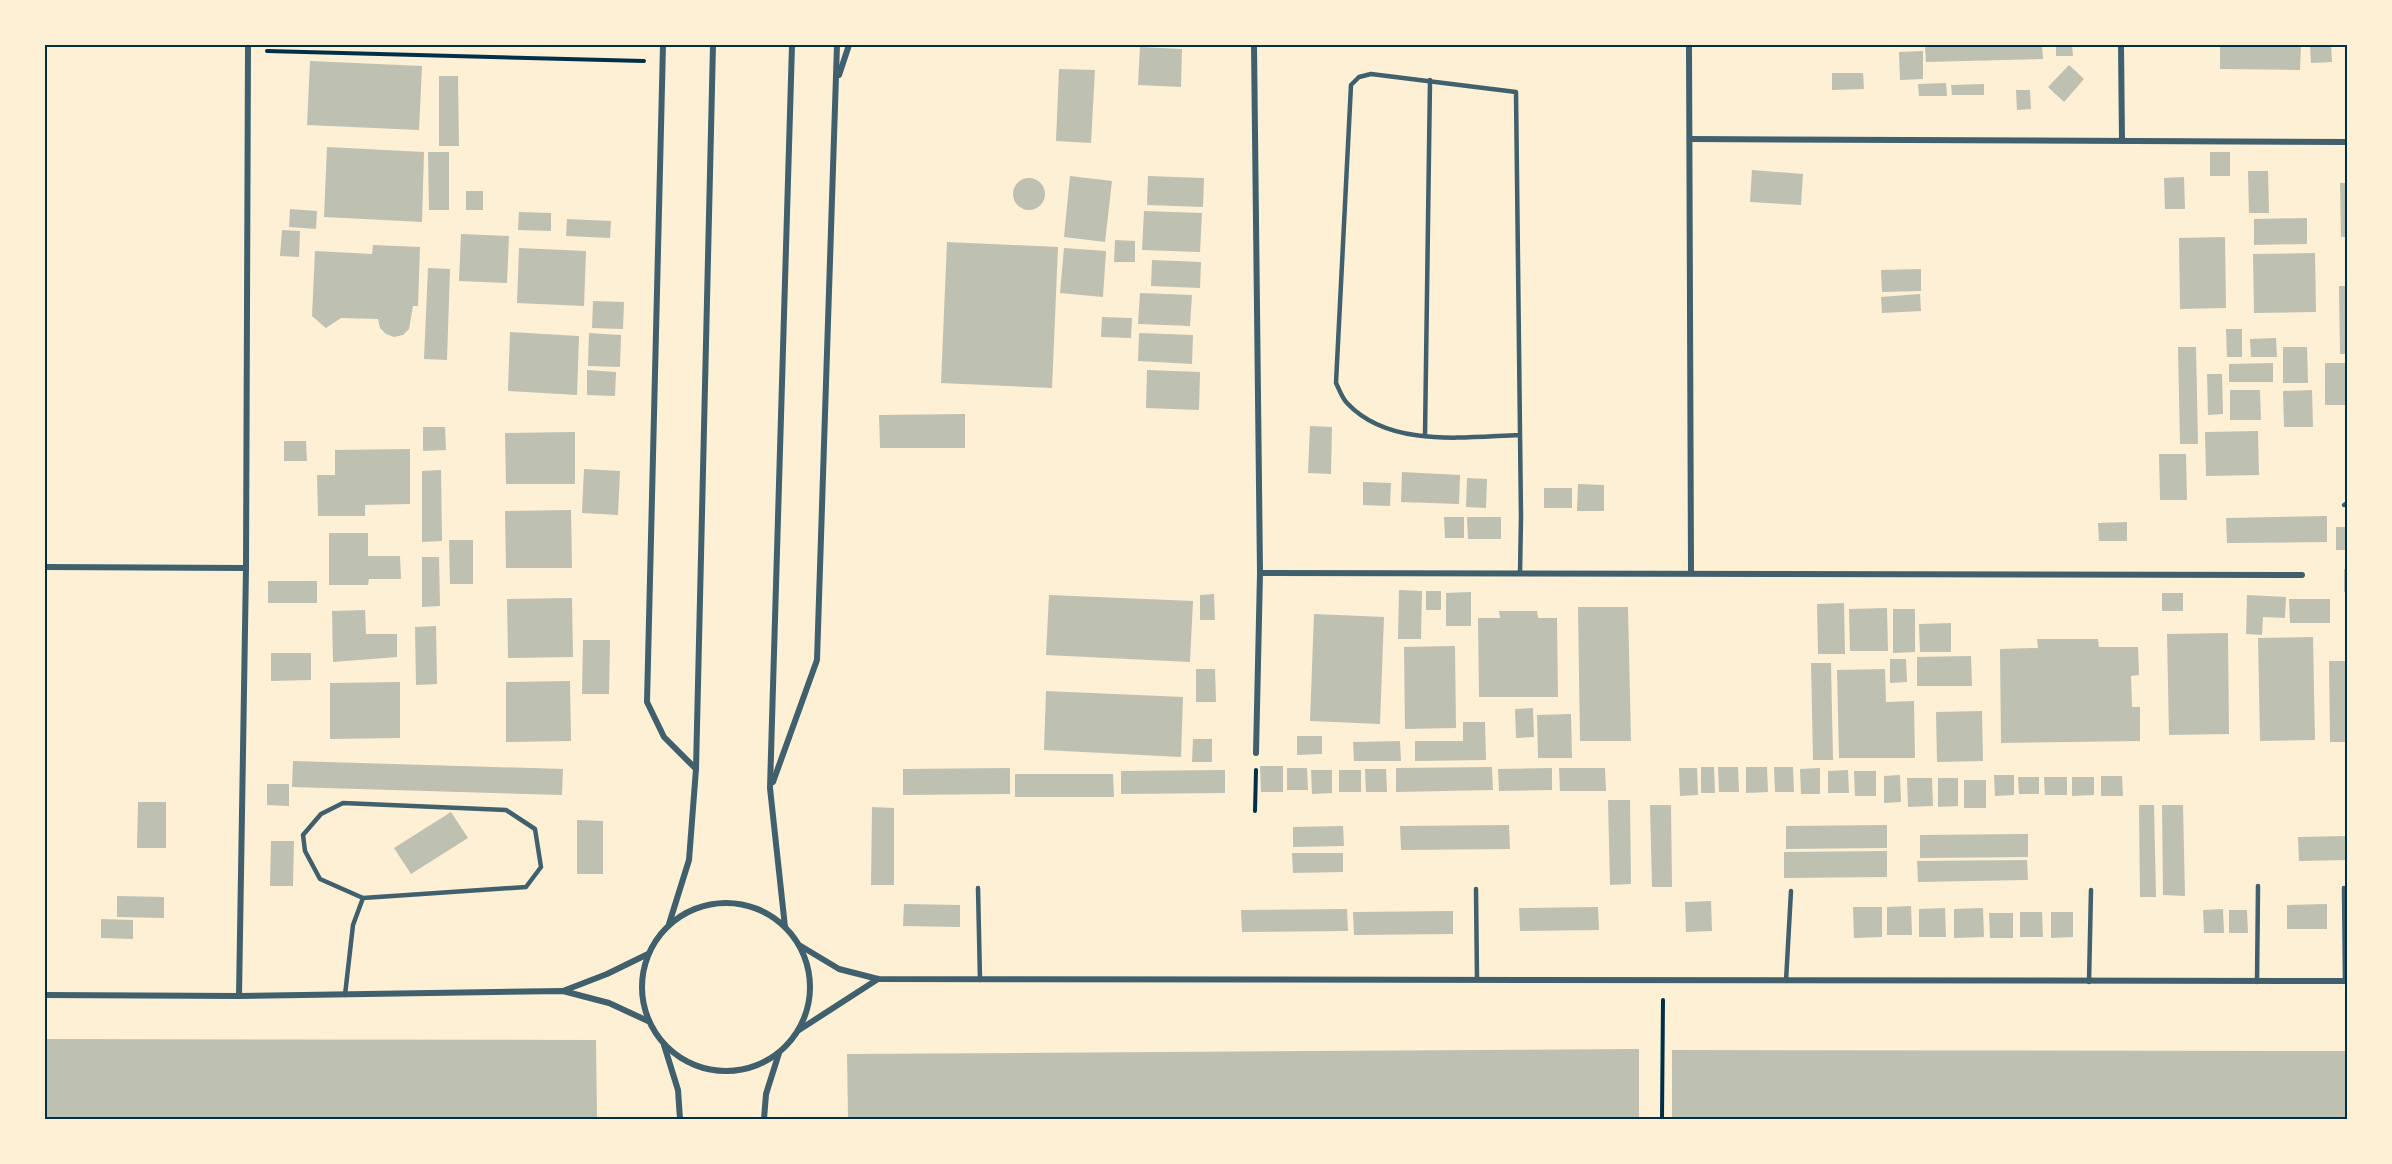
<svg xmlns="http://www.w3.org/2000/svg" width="2392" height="1164" font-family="'DM Sans',sans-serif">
<rect width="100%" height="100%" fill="#fdf0d5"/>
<g fill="#bec0b2">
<path d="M1925,45H2042L2043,59L1926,62Z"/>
<path d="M2056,45H2072L2073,56H2056Z"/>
<path d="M2220,45H2301L2300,70L2220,69Z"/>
<path d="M2310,45H2331L2332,62L2311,63Z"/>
<path d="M1140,47L1182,49L1181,87L1138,85Z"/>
<path d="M1923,51V79L1900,80L1899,52Z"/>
<path d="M310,61L422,66L419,130L307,125Z"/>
<path d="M2069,65L2084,79L2064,102L2048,87Z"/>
<path d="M1059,69L1095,70L1091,143L1056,141Z"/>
<path d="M1832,73H1863L1864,89L1832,90Z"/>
<path d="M439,76H458L459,146H439Z"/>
<path d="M1946,83L1947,96H1919L1918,84Z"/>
<path d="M1984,84V95H1952L1951,85Z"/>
<path d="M2016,90H2030L2031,109L2017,110Z"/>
<path d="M327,147L424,152L422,222L324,217Z"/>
<path d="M428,152H449V210H429Z"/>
<rect x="2210" y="152" width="20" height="24"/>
<path d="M1752,170L1803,174L1801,205L1750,202Z"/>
<path d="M2248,171H2268L2269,213H2249Z"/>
<path d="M1070,176L1112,181L1105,242L1064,237Z"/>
<path d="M1148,176L1204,178L1203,207L1147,205Z"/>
<path d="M2184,177L2185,209H2165L2164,178Z"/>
<circle cx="1029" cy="194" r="16"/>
<path d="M2340,183H2347V237H2341Z"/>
<rect x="466" y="191" width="17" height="19"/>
<path d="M290,209L317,211L316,229L289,227Z"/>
<path d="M1144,211L1202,213L1200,252L1142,250Z"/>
<path d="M519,212L551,213V231L518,230Z"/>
<path d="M2307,218V244L2254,245V219Z"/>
<path d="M567,219L611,221L610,238L566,236Z"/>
<path d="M282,230L300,231L299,257L280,256Z"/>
<path d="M461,234L509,236L507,283L459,281Z"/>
<path d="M2225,237L2226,308L2180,309L2179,238Z"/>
<path d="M1115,240L1135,241V262H1114Z"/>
<path d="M947,242L1058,247L1052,388L941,383Z"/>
<path d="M373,245L420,247L418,306H413L409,329L403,335L394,337L386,334L380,328L378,319L341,318L326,328L312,316L315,251L372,254Z"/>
<path d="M519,248L586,251L584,306L517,303Z"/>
<path d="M1064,248L1106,251L1103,297L1060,293Z"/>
<path d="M2315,253L2316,312L2254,313L2253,254Z"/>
<path d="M1152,260L1201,262L1200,288L1151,286Z"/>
<path d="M428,268L450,269L447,360L424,359Z"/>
<path d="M1921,269V291L1882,292L1881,270Z"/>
<path d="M2339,286H2347V354H2340Z"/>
<path d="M1140,293L1192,295L1190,326L1138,324Z"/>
<path d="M1920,294L1921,311L1882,313L1881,297Z"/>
<path d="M593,301L624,302L623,329L592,328Z"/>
<path d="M1102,317L1132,318L1131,338L1101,337Z"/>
<path d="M2226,329H2242V357H2227Z"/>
<path d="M510,332L579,336L577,395L508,391Z"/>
<path d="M589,333L621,335L620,367L588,366Z"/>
<path d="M1139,333L1193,335L1192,364L1138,361Z"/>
<path d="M2276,338L2277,357H2251L2250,339Z"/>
<path d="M2178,347H2196L2198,444H2180Z"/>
<path d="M2283,347H2307L2308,383H2283Z"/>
<path d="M2273,363V382H2229V364Z"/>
<rect x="2325" y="363" width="22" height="42"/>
<path d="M587,370L616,372L615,396L587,395Z"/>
<path d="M1147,370L1200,372L1199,410L1146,408Z"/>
<path d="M2207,374H2222L2223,414L2208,415Z"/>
<path d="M2230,390H2260L2261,420H2230Z"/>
<path d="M2312,390L2313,427H2284L2283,391Z"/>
<path d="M965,414V448H880L879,415Z"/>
<path d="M1310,426L1332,427L1331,474L1308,473Z"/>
<path d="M423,427H445L446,450L423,451Z"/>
<path d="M2258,431L2259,475L2206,476L2205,432Z"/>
<path d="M575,432V484H506L505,433Z"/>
<path d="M284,441H306L307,461H284Z"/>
<path d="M410,449V504L365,505V516H318L317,475H335V450Z"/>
<path d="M2159,454H2186L2187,500H2160Z"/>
<path d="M584,469L620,471L618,515L582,513Z"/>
<path d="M441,470L442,541L422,542V471Z"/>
<path d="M1402,472L1460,475L1459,504L1401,502Z"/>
<path d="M1467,478L1487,479L1486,508L1466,507Z"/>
<path d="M1363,482L1391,483L1390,506L1363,505Z"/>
<path d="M1578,484L1604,485V511H1577Z"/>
<rect x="1544" y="488" width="28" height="20"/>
<path d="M571,510L572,568H506L505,511Z"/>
<path d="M2327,516V542L2227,543L2226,518Z"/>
<path d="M1444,517H1464V538H1445Z"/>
<path d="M1467,517H1501V539H1468Z"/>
<path d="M2127,522V541H2099L2098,523Z"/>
<rect x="2336" y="527" width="11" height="23"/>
<path d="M329,533H368V556H400L401,579H369L368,585H329Z"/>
<path d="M449,540H473V584H450Z"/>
<path d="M422,557H439L440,606L422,607Z"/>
<path d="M2344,569H2347V591L2344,592Z"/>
<rect x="268" y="581" width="49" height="22"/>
<path d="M1399,590L1422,591L1421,639H1398Z"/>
<rect x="1426" y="591" width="15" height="19"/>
<path d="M1471,592V626H1446V593Z"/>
<rect x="2162" y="593" width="21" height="18"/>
<path d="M1214,594L1215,620H1200V595Z"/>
<path d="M1049,595L1193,601L1190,662L1046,655Z"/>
<path d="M2247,595L2286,597L2285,618L2263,617L2262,635L2246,634Z"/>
<path d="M572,598L573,657L508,658L507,599Z"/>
<path d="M2289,599H2330V623H2290Z"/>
<path d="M1844,603L1845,654H1818L1817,604Z"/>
<path d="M1578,607H1628L1631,741H1580Z"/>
<path d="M1887,608L1888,651H1850L1849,609Z"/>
<path d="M1893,609H1915V652L1893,653Z"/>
<path d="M365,610L366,634H397V657L333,662L332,611Z"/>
<path d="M1499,611H1537L1538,618H1557L1558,697H1479L1478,618H1500Z"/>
<path d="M1314,614L1384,617L1380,724L1310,721Z"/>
<path d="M1951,623V652H1920L1919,624Z"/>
<path d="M436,626L437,684L416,685L415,627Z"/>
<path d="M2228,633L2229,734L2169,735L2167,634Z"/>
<path d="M2313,637L2315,740L2260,741L2258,638Z"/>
<path d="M2037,639H2098L2099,647H2138L2139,675L2131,676L2132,707H2140V741L2001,743L2000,649L2038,648Z"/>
<path d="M583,640H610L609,694H582Z"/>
<path d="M1455,646L1456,728L1405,729L1404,647Z"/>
<path d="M271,653H311V680L271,681Z"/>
<path d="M1971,656L1972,686H1917V657Z"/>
<path d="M1890,659H1906L1907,682L1890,683Z"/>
<path d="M2329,661H2347V742H2330Z"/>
<path d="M1811,663H1831L1833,760H1813Z"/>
<path d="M1196,669H1215L1216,702H1196Z"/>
<path d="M1885,669L1886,702L1914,701L1915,758H1839L1837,670Z"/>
<path d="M570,681L571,741L506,742V682Z"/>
<path d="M400,682V738L330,739V683Z"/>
<path d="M1046,691L1183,697L1181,757L1044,750Z"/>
<path d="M1533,708L1534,737L1516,738L1515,709Z"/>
<path d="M1982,711L1983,761L1937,762L1936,712Z"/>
<path d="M1571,714L1572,758H1538L1537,715Z"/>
<path d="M1463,722H1485L1486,760L1415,761V741H1463Z"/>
<path d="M1297,736H1322V754L1297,755Z"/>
<path d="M1193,739H1212V762H1192Z"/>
<path d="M1400,741L1401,761H1354L1353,742Z"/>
<path d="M293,761L563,769L562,795L292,787Z"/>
<path d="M1260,766H1283V792H1261Z"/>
<path d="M1492,767L1493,790L1396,792V768Z"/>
<path d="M1701,767H1714L1715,793H1701Z"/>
<path d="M1718,767H1738L1739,792H1719Z"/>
<path d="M1746,767H1767L1768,792L1746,793Z"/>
<path d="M1774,767H1793L1794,792H1775Z"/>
<path d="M1010,768V794L903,795V769Z"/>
<path d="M1287,768H1307L1308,790H1287Z"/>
<path d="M1552,768V790L1499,791L1498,769Z"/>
<path d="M1559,768H1605L1606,791H1560Z"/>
<path d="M1679,768H1697L1698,795L1680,796Z"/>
<path d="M1820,768V794H1801L1800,769Z"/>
<path d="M1365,769H1386L1387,792H1366Z"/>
<path d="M1225,770V793L1121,794V771Z"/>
<path d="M1311,770H1332V793L1312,794Z"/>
<rect x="1339" y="770" width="22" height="22"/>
<path d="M1848,770L1849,793H1828V771Z"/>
<path d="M1854,771H1876V796H1855Z"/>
<path d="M1015,774H1113L1114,797H1015Z"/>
<path d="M1900,775L1901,802L1884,803V776Z"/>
<path d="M1994,775H2014V795L1995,796Z"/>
<path d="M2101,776H2122L2123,796H2101Z"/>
<path d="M2018,777H2039V794H2019Z"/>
<path d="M2044,777H2067V795H2045Z"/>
<path d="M2072,777H2094V795L2072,796Z"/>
<path d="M1907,778H1932L1933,806L1908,807Z"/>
<path d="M1938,778H1958V806L1938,807Z"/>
<rect x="1964" y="780" width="22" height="28"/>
<path d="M267,784H289V806L267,805Z"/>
<path d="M1608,800H1630L1631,884L1610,885Z"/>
<path d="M138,802H166V848H137Z"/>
<path d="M1650,805H1671L1672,887H1652Z"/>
<path d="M2139,805H2154L2156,897H2140Z"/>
<path d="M2162,805H2183L2185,896L2163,895Z"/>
<path d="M872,807L894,808V885H871Z"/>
<path d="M451,812L468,838L411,874L394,848Z"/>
<path d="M577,820L603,821V874H577Z"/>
<path d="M1509,825L1510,849L1401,850L1400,826Z"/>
<path d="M1887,825V848L1786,849V826Z"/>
<path d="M1343,826L1344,846L1293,847V827Z"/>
<path d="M2028,834V857L1920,858V835Z"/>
<path d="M2347,836V860L2299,861L2298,837Z"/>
<path d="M271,841H294L293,886H270Z"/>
<path d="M1887,851V877L1784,878V852Z"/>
<path d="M1292,853H1343V872L1293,873Z"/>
<path d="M2027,860L2028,880L1918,882L1917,861Z"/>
<path d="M117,896L164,897V918L117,917Z"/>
<path d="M1711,901L1712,931L1686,932L1685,902Z"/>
<path d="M904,904L960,905V927L903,926Z"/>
<path d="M2327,904V929H2287V905Z"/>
<path d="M1911,906L1912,935H1887V907Z"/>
<path d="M1598,907L1599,930L1520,931L1519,908Z"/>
<path d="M1853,907H1882V937L1854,938Z"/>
<path d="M1945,908L1946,937H1919V909Z"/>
<path d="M1983,908L1984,937L1954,938V909Z"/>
<path d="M1347,909L1348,931L1242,932L1241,910Z"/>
<path d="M2223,909L2224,933H2204L2203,910Z"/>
<path d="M2229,910H2247L2248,933H2229Z"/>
<path d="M1453,911V934L1354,935L1353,912Z"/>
<path d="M2020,912H2042L2043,937H2020Z"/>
<path d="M2051,912H2073V937L2051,938Z"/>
<path d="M1989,913H2013V938H1990Z"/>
<path d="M101,919L133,920V939L101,938Z"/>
<path d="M46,1039L596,1040L597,1119H46Z"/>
<path d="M1639,1049V1119H848L847,1054Z"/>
<path d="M1672,1050L2347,1051V1119H1672Z"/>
</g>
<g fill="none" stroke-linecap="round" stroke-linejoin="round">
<g stroke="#003049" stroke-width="4">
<path d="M267,51L644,61"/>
<path d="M1255,811L1256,770"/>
<path d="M1662,1119L1663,1000"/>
</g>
<g stroke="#3f606c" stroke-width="4.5">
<path d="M1519,435C1464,437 1389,448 1347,403C1342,398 1339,389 1336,383L1351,85L1359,77L1371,74L1516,92L1521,517L1520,573"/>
<path d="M1425,436L1430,80"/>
<path d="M2344,505L2347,503"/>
<path d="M343,803L506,810L535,829L541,867L526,887L363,898L320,879L305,851L303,835L321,814Z"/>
<path d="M978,888L980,980"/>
<path d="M2344,888L2345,981"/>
<path d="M1476,889L1477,980"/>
<path d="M1786,981L1791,891"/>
<path d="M2089,982L2091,890"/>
<path d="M2257,982L2258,886"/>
<path d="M345,995L353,925L363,898"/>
</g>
<g stroke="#3f606c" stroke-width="6">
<path d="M663,45L647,702L664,737L696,769"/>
<path d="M1254,45L1260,573L1256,753"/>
<path d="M1689,45L1691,573"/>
<path d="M2121,45L2122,141"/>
<path d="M839,75L849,45"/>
<path d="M1690,139L2347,142"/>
<path d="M45,567L246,568"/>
<path d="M1260,573L2302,575"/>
<path d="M773,782L817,660L837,45"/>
<circle cx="726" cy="987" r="84"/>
<path d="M669,924L689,860L696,769L713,45"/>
<path d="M785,927L770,788L792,45"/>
<path d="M799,945L839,969L878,979L2347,981"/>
<path d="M563,991L607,974L648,954"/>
<path d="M45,995L239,996L563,991L609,1003L648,1021"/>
<path d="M239,996L246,568L248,45"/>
<path d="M799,1030L878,979"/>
<path d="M664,1045L678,1090L680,1119"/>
<path d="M764,1119L766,1094L779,1053"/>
</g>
</g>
<rect width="2392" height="1164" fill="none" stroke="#fdf0d5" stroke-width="93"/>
<rect x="46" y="46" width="2300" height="1072" fill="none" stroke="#003049" stroke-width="2"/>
</svg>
